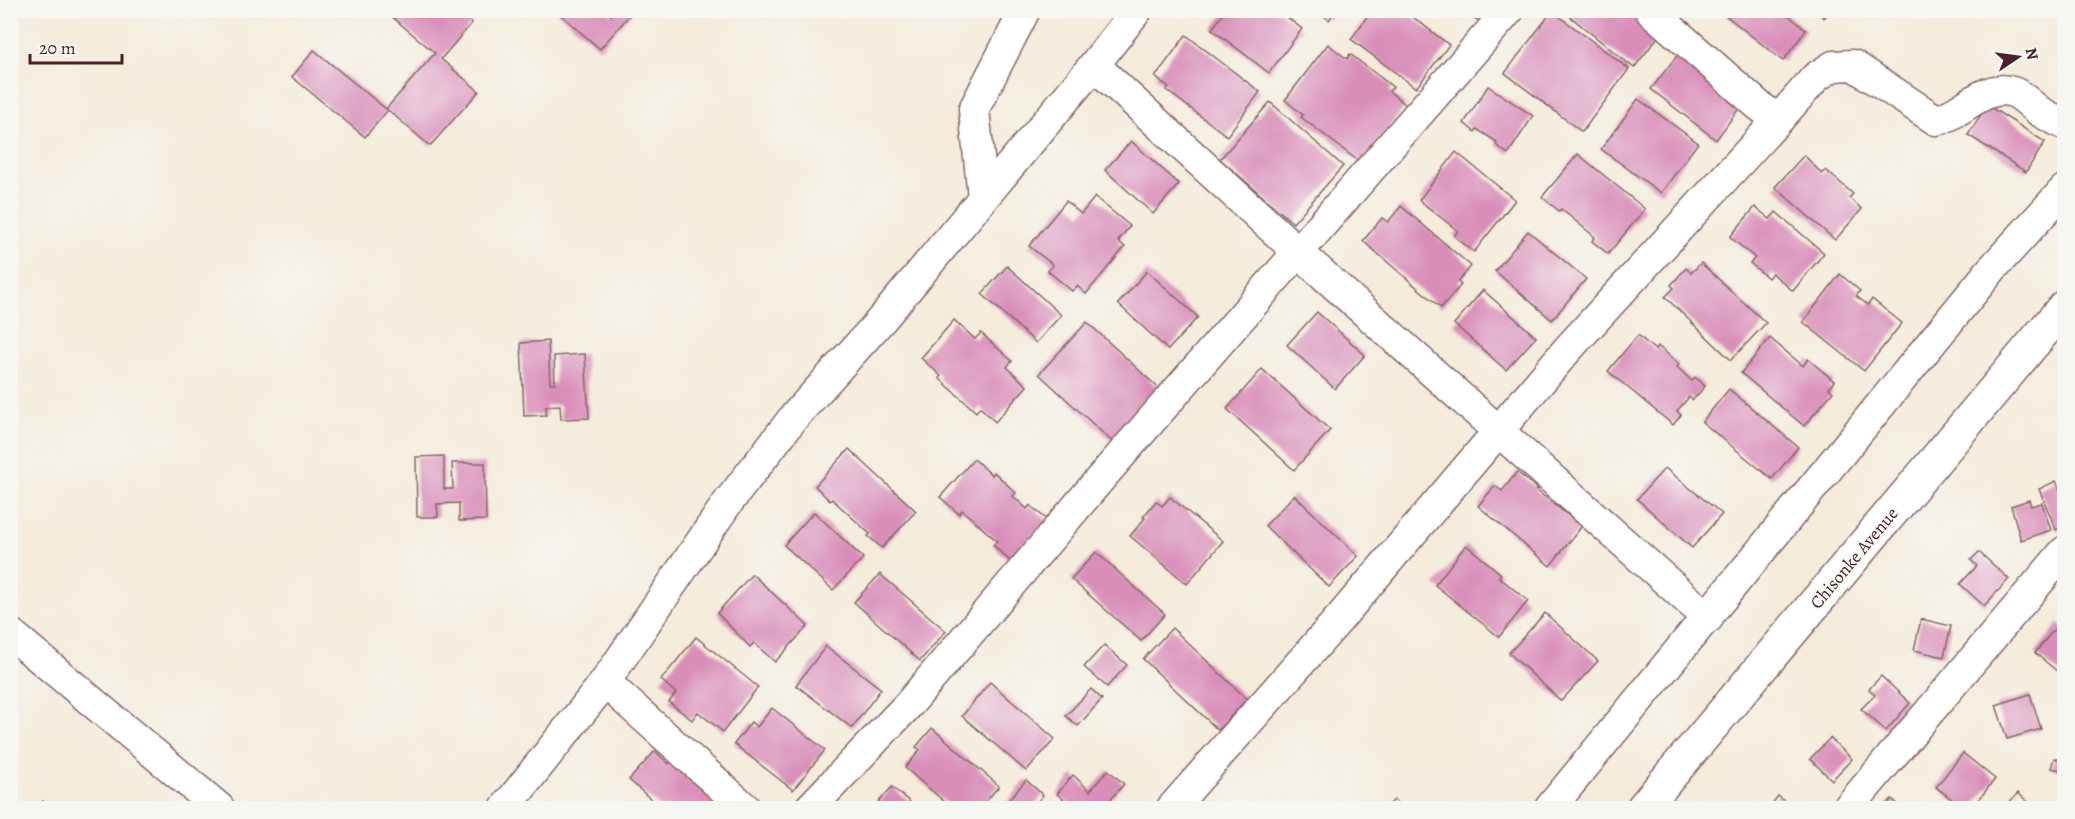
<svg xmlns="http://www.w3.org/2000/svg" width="2075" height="819" font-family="Alegreya,serif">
<rect width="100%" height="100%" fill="#f6f6f2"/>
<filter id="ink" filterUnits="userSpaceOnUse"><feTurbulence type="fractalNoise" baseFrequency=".0167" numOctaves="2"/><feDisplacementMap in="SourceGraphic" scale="12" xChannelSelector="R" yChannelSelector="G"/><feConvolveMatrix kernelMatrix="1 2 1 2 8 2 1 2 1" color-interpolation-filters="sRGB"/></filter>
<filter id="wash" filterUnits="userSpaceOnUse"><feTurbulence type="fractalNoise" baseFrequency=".008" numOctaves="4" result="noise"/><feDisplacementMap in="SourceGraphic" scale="24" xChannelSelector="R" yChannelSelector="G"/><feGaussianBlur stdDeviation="1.35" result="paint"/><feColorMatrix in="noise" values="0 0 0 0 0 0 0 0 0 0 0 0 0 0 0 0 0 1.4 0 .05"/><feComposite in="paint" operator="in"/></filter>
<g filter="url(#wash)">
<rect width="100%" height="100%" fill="#f4ebda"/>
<g id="blocks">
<g fill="#d98eb9">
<path d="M384,10H457L472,23L441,59L479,91L430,146L388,110L365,137L292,77L314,50L386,109L435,53Z"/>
<path d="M555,10H607L611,15L615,10H634L600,49Z"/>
<path d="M1226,10H1278L1302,29L1269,73L1212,29Z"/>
<path d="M1316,10H1336L1329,20Z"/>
<path d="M1372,10H1404L1449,45L1416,88L1351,39Z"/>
<path d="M1464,10H1485L1477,20Z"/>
<path d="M1562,10H1641L1664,29L1634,68Z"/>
<path d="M1719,10H1782L1806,30L1783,61Z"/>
<path d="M1816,10H1831L1824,18Z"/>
<path d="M1552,11L1629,69L1582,132L1505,73Z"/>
<path d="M1186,35L1260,92L1227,136L1166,90L1169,87L1155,77Z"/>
<path d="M1328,44L1347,59L1350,54L1393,87L1389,91L1406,105L1362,164L1301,117L1303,115L1285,100Z"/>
<path d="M1679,53L1743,103L1716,140L1651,89Z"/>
<path d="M1488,86L1533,116L1508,154L1496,145L1497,142L1477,129L1475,132L1464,123Z"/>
<path d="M1638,99L1698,143L1661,193L1601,149Z"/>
<path d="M1270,102L1343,166L1293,223L1220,159Z"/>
<path d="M1987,105L2045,142L2026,172L1968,135Z"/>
<path d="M1131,141L1179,184L1153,214L1105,170Z"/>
<path d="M1456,152L1515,200L1474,252L1454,236L1458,231L1419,200Z"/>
<path d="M1578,154L1645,209L1608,254L1592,241L1595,237L1561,209L1559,211L1542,197Z"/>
<path d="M1804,155L1822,174L1826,170L1853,194L1849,198L1862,209L1835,240L1775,187Z"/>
<path d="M1095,197L1130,226L1118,241L1125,247L1086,294L1077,286L1072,291L1048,271L1053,265L1029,246L1066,201L1081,214Z"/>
<path d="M1401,206L1471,266L1458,282L1461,285L1441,308L1363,241L1382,218L1388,222Z"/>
<path d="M1755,207L1770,219L1776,212L1824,253L1793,291L1772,273L1768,278L1750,263L1755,258L1730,237Z"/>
<path d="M1528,231L1586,279L1552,320L1495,271Z"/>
<path d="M1701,263L1766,323L1731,360L1665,297L1674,288L1671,285L1686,268L1691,273Z"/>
<path d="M1007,266L1061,315L1036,343L982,294Z"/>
<path d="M1147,271L1198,317L1168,350L1118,304Z"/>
<path d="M1840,274L1860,291L1856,296L1868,305L1872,299L1902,323L1864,371L1803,322Z"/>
<path d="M1483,290L1536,337L1506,370L1454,324Z"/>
<path d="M1317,312L1365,355L1335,389L1287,345Z"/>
<path d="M954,320L975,339L981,333L1012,361L1007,367L1027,386L995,422L980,407L976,412L939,378L941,376L921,358Z"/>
<path d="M1087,322L1167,396L1119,448L1039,374Z"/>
<path d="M1638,335L1655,350L1658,346L1679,364L1677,367L1692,381L1695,377L1705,386L1693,400L1689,397L1677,411L1681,415L1673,425L1608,371Z"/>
<path d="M1770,338L1803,366L1808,359L1834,381L1829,388L1833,392L1804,426L1741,373Z"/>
<path d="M548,341L550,383H555L554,356L585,354L589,418L561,419L560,405L546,406V415L524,416L521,343Z"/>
<path d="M1262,369L1330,430L1294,470L1227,409Z"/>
<path d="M1729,389L1798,447L1772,479L1702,422Z"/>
<path d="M849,449L916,511L882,548L868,536L870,534L832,499L830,501L815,486Z"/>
<path d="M444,456V489H453L452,463H485L486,520L459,521V503L437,504L438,517H417L416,457Z"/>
<path d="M974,459L992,475L994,472L1016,493L1013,496L1027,509L1030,505L1047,520L1010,561L993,545L997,541L962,510L959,514L940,497Z"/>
<path d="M1665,468L1722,514L1692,548L1637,499Z"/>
<path d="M1517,472L1538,489L1536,490L1582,526L1550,566L1478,506L1495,486L1502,491Z"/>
<path d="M2056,481L2064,500V526L2056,530L2039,489Z"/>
<path d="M1294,495L1358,556L1329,587L1265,526Z"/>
<path d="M1170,497L1223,541L1187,584L1130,536L1145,518L1143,517L1156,501L1162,506Z"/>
<path d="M2029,500L2031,506L2042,503L2051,530L2021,540L2011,506Z"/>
<path d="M814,512L863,558L833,590L784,545Z"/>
<path d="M1466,545L1501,574L1499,577L1528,601L1499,637L1435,585Z"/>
<path d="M1096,552L1165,614L1141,641L1071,579Z"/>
<path d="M1979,552L2009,579L1984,606L1960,584L1977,566L1971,560Z"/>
<path d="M752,574L808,626L775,662L754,643L750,647L717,613Z"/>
<path d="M880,574L946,631L920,661L854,602Z"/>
<path d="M1545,613L1598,661L1561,701L1509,653Z"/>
<path d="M1921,619L1951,626L1944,657L1914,650Z"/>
<path d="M2059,623L2064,627V677L2035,653Z"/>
<path d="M1172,628L1247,699L1218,730L1143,659Z"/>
<path d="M696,637L758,687L723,732L698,712L692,720L669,702L676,693L661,680Z"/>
<path d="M1104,645L1127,665L1107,687L1084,667Z"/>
<path d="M826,646L881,689L852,728L796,685Z"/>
<path d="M1881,676L1910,703L1886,731L1861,709L1875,695L1869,689Z"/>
<path d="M990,682L1055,739L1026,771L962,716Z"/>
<path d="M1091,689L1102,699L1078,726L1066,716Z"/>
<path d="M2030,694L2041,729L2007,739L1996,705Z"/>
<path d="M772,708L825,750L793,790L734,744L751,722L757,727Z"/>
<path d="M932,728L999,786L980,808H952L905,768L920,750L916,747Z"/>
<path d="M1830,738L1852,759L1832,780L1810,759Z"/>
<path d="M2064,746V771L2051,768L2054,758L2060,760Z"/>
<path d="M655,751L669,764L675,757L732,808H661L629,780Z"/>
<path d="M1963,753L1995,779L1972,808H1963L1936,787Z"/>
<path d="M1108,770L1124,784L1103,808H1074L1057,794L1073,775L1090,791Z"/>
<path d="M1026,780L1043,795L1032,808H1002Z"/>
<path d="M892,787L917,808H873Z"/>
<path d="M2018,793L2035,808H2004Z"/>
<path d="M1778,796L1793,808H1769Z"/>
<path d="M1892,799L1902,808H1883Z"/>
<path d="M1394,800L1404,808H1386Z"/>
<path d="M43,801L52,808H36Z"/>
</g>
</g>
</g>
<g filter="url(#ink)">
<use href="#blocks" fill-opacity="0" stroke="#866668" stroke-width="1.5"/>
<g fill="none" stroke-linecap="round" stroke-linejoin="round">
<defs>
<g id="street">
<path d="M1094,65L1299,253L1708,618"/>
<path d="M1778,120L1816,77L1833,66L1853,65L1936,120C1961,116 1984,82 2013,92C2022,95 2031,105 2039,111C2047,116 2056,120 2064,124"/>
<path d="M983,197L974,109L1025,10"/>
<path d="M10,633L219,808"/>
<path d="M605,682L745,808"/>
<path d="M505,808L605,682L726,505L794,417L883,318L1094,65L1137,10"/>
<path d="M810,808L910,703L1101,478L1509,10"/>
<path d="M1172,808L1339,619L1567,350L1778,120L1758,105L1650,10"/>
<path d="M1550,808L1991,270L2064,190"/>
<path d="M1848,808L2064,552"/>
</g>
<path id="secondary" d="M1643,808L2064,307"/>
</defs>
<use href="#street" stroke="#866668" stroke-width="33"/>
<use href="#secondary" stroke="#866668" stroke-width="36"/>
<use href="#street" stroke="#fff" stroke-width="30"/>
<use href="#secondary" stroke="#fff" stroke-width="33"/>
</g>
</g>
<g text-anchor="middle" stroke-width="4.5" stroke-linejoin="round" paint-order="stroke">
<g font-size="18" fill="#4a1f2b" stroke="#f6f6f2">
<text transform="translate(1854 558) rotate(-50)" y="6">Chisonke Avenue</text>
</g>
</g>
<rect width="2075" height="819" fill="none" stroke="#f6f6f2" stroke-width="36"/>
<g transform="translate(2018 57) rotate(77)" stroke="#f6f6f2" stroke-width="4.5" paint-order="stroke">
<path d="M0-4.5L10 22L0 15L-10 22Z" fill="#4a1f2b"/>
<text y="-9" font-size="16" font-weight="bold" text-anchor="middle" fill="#4a1f2b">N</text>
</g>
<path d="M30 54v9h92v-9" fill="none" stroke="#4a1f2b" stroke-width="3"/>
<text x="39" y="54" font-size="18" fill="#4a1f2b" stroke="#f6f6f2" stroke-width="4.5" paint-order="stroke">20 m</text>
</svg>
